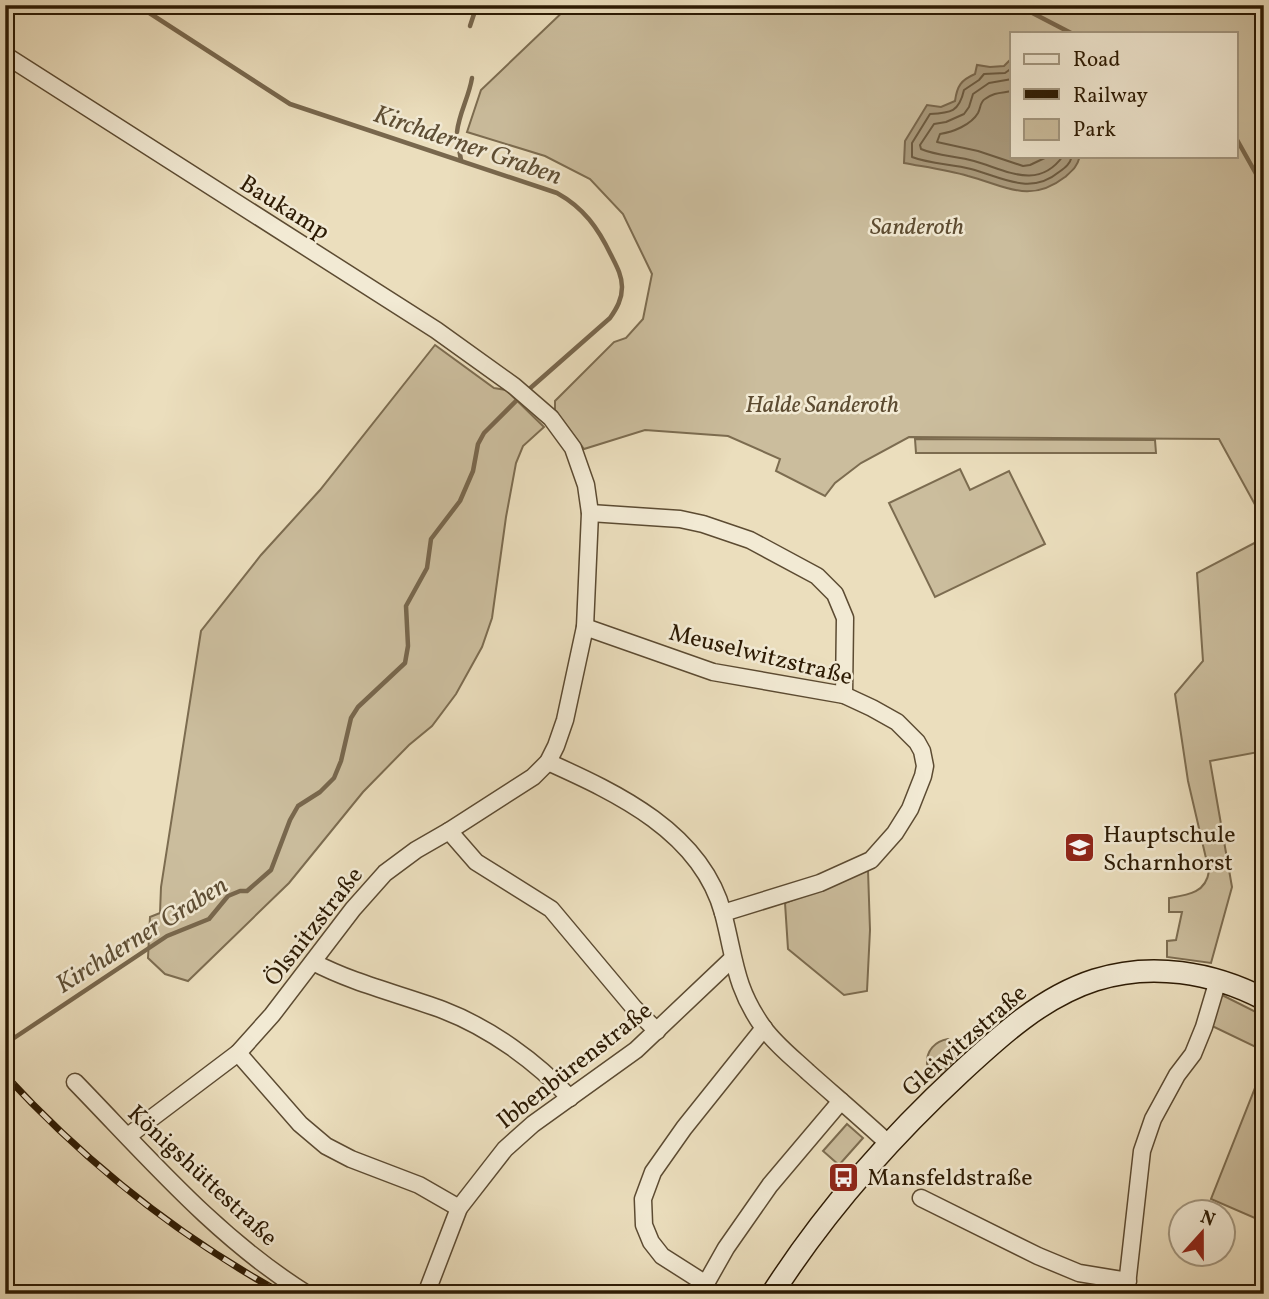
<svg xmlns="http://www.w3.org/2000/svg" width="1269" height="1299" font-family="Vollkorn,serif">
<rect width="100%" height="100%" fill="#ebdebd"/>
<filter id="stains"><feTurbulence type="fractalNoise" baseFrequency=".00286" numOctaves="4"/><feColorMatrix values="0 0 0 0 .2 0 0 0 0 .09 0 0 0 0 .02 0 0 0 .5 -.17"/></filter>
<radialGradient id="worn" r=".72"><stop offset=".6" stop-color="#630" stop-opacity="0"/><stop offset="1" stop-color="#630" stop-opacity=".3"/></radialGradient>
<g fill="#cbbd9d" stroke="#7c6c50" stroke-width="2" fill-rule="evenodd">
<path d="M570,5H1264V521L1219,439L909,437L861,463L835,483L825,496L776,471L780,459L728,436L645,430L584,449L555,410V401L614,342L626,338L643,319L652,274L623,214L590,179L545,156L467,132L481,90ZM1012,33H1236V156H1012Z"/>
<path d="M435,345L494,388L506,390L544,427L523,446L516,463L506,517L492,618L482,647L456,694L432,726L409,745L363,792L289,883L188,981L165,974L148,958L150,917L160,913L161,887L201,631L261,555L320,490Z"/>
<path d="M915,439L1155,440L1156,453H916Z"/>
<path d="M960,469L970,490L1009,471L1045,544L935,597L889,503Z"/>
<path d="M1264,538V751L1210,761L1232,887L1211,963L1167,957V941L1176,940L1182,912H1169V898C1188,895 1206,893 1209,871L1188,781L1175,694L1203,661L1197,573Z"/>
<path d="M868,870L870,930L867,991L844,995L788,949L785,903Z"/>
<path d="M1222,995L1264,1016V1051L1210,1025Z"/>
<path d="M948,1039L957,1044L959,1055L940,1074L930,1070L927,1064C926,1051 935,1041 948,1039Z"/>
<path d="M1264,1082V1222L1211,1199L1257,1083Z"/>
<path d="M847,1124L863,1138L839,1165L823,1151Z"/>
</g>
<path fill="#aa9b7e" stroke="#78674d" stroke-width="2" d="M1012,58V156H1080C1077,167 1073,170 1065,177C1029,205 1004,185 968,176C947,170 925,167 904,163L905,141L927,105L941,107L955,101C957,86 961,80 975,74L977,65L990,67L1004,66Z"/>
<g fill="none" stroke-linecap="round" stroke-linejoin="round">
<g stroke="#6b5a40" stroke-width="2">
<path d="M1012,68L1005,73L984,74L979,80L964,90C959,112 951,113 930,114L912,143V157C930,164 952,164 971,169C1002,177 1030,196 1059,172C1066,167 1070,164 1072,156"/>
<path d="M1012,79L989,83L973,94L969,107L964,114L946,122L934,124L920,145L921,149C937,156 957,156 974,161C1006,170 1038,191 1063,156"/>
<path d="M1012,91C1002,93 994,92 985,99C980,102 981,107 978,113C971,125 953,132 940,134L937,142L978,151L1023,166L1030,165L1049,156"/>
</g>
<g stroke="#78674d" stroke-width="4.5">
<path d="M137,5L290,104L557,193C584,208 598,228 611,255C616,265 622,275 622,287C622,299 617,308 610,318L527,391"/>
<path d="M1017,5L1071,33"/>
<path d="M470,26L477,5"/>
<path d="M457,132C459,113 469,97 472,78"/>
<path d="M1236,138L1264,188"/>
<path d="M459,149L461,160"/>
<path d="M5,1044L167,936L209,919L228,896L240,891H247L271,870L290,820L298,806L320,792L334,778L341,761L351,718L358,707L405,663L408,646L406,606L427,568L431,539L460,501L473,471L478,444L484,433L520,397"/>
</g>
<defs>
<g id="street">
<path d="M5,55L436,330L514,386L551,418L573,448L586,485L590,513L585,627L565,720L556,746L548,762L533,777L449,831L416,850L385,873L353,909L272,1015L238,1053L128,1136"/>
<path d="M590,513L680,519L703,524L750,540L817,576L835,594L845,618L844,695"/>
<path d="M585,627L713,672L844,695L872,708L897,722L917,742L922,751L925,766L923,776L910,809L895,833L871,860L820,883L723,913"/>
<path d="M548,762C617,793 701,832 723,913C735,958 734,986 763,1027C775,1044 793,1058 808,1072C835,1096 862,1119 888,1143"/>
<path d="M449,831L476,862L551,909L634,1008L657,1031"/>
<path d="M313,962C355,984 400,994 443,1010C490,1028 537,1062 570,1098"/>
<path d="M238,1053L300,1124L326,1146L351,1159L419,1185L459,1208"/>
<path d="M75,1082C148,1157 217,1238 307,1294"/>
<path d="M921,1198L1038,1256L1079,1273L1128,1281"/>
<path d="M706,1284L662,1256L651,1242L644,1225L643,1199L653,1172L684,1128L764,1028"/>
<path d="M426,1294L459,1208L505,1149L533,1124L636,1050L732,959"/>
<path d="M700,1294L726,1248L770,1185L841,1101"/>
<path d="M1126,1294L1142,1151L1153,1119L1177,1075L1193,1054L1204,1027L1218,980"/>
</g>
<path id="secondary" d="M772,1294C825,1211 889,1139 960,1073C1000,1036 1042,997 1095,980C1151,962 1212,972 1264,999"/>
</defs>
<use href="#street" stroke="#5c4b32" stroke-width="19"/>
<use href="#secondary" stroke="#2c1a03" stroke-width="24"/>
<use href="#street" stroke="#f2ead4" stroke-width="16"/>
<use href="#secondary" stroke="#f2ead4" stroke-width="21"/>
<defs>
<path id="rail" d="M5,1075C86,1163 178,1236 283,1294"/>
</defs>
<use href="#rail" stroke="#2c1a03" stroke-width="7"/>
<use href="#rail" stroke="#f2ead4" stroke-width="4.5" stroke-dasharray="13" stroke-linecap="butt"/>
</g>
<defs>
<symbol id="school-square" viewBox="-11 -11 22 22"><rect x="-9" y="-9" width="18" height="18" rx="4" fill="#8f2418" stroke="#f2ead4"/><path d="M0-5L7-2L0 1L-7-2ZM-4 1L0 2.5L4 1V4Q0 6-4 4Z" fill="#fff"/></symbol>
<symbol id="bus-square" viewBox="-11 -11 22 22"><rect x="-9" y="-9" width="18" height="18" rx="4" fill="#8f2418" stroke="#f2ead4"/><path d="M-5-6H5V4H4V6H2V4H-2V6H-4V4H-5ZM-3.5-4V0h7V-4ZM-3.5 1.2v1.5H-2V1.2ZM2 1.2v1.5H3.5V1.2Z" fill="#fff"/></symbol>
</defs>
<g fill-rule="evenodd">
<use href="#school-square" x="1062" y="830" width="35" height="35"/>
<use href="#bus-square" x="826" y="1160" width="35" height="35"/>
</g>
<g text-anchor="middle" stroke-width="5" stroke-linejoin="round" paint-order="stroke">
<g font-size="24" fill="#2c1a03" stroke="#f2ead4">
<text transform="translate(285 207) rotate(32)" y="8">Baukamp</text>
<text transform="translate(761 654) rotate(14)" y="8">Meuselwitzstraße</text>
<text transform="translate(313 926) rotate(-52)" y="8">Ölsnitzstraße</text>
<text transform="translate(964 1040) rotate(-41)" y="8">Gleiwitzstraße</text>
<text transform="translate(574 1065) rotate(-38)" y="8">Ibbenbürenstraße</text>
<text transform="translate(203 1175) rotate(43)" y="8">Königshüttestraße</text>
</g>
<g font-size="24" font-style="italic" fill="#5c4b31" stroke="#f2ead4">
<text x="917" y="234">Sanderoth</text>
<text x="822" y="412">Halde Sanderoth</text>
</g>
<g font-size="24" fill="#2c1a03" stroke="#f2ead4" text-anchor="start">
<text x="1103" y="842">Hauptschule<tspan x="1103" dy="28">Scharnhorst</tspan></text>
<text x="867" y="1185">Mansfeldstraße</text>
</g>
<g font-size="26" font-style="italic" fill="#5e4e34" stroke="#f2ead4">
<text transform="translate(468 144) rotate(19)" y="9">Kirchderner Graben</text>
<text transform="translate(141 934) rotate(-32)" y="9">Kirchderner Graben</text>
</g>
</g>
<rect width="1269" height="1299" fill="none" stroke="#ebdebd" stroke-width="28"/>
<rect x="7" y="7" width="1255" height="1285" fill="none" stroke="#2c1a03" stroke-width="3.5"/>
<rect x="14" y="14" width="1241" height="1271" fill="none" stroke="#2c1a03" stroke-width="2"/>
<rect x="1010" y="32" width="228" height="126" fill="#f2ead4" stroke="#a39780" stroke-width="2"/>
<rect x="1024" y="54" width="35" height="10" fill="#f2ead4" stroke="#a39780" stroke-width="2"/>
<text x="1073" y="66" font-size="21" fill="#2c1a03">Road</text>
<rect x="1024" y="89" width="35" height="10" fill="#2c1a03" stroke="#a39780" stroke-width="2"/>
<text x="1073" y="102" font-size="21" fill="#2c1a03">Railway</text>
<rect x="1024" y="119" width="35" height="21" fill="#cbbd9d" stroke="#a39780" stroke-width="2"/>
<text x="1073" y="136" font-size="21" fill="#2c1a03">Park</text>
<g transform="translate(1202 1233) rotate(21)"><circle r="33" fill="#f2ead4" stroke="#a39780" stroke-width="2"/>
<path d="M0-5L12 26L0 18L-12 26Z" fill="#8f2418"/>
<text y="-10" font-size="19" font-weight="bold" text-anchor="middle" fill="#2c1a03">N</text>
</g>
<rect width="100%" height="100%" filter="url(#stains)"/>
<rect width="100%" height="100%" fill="url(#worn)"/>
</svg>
